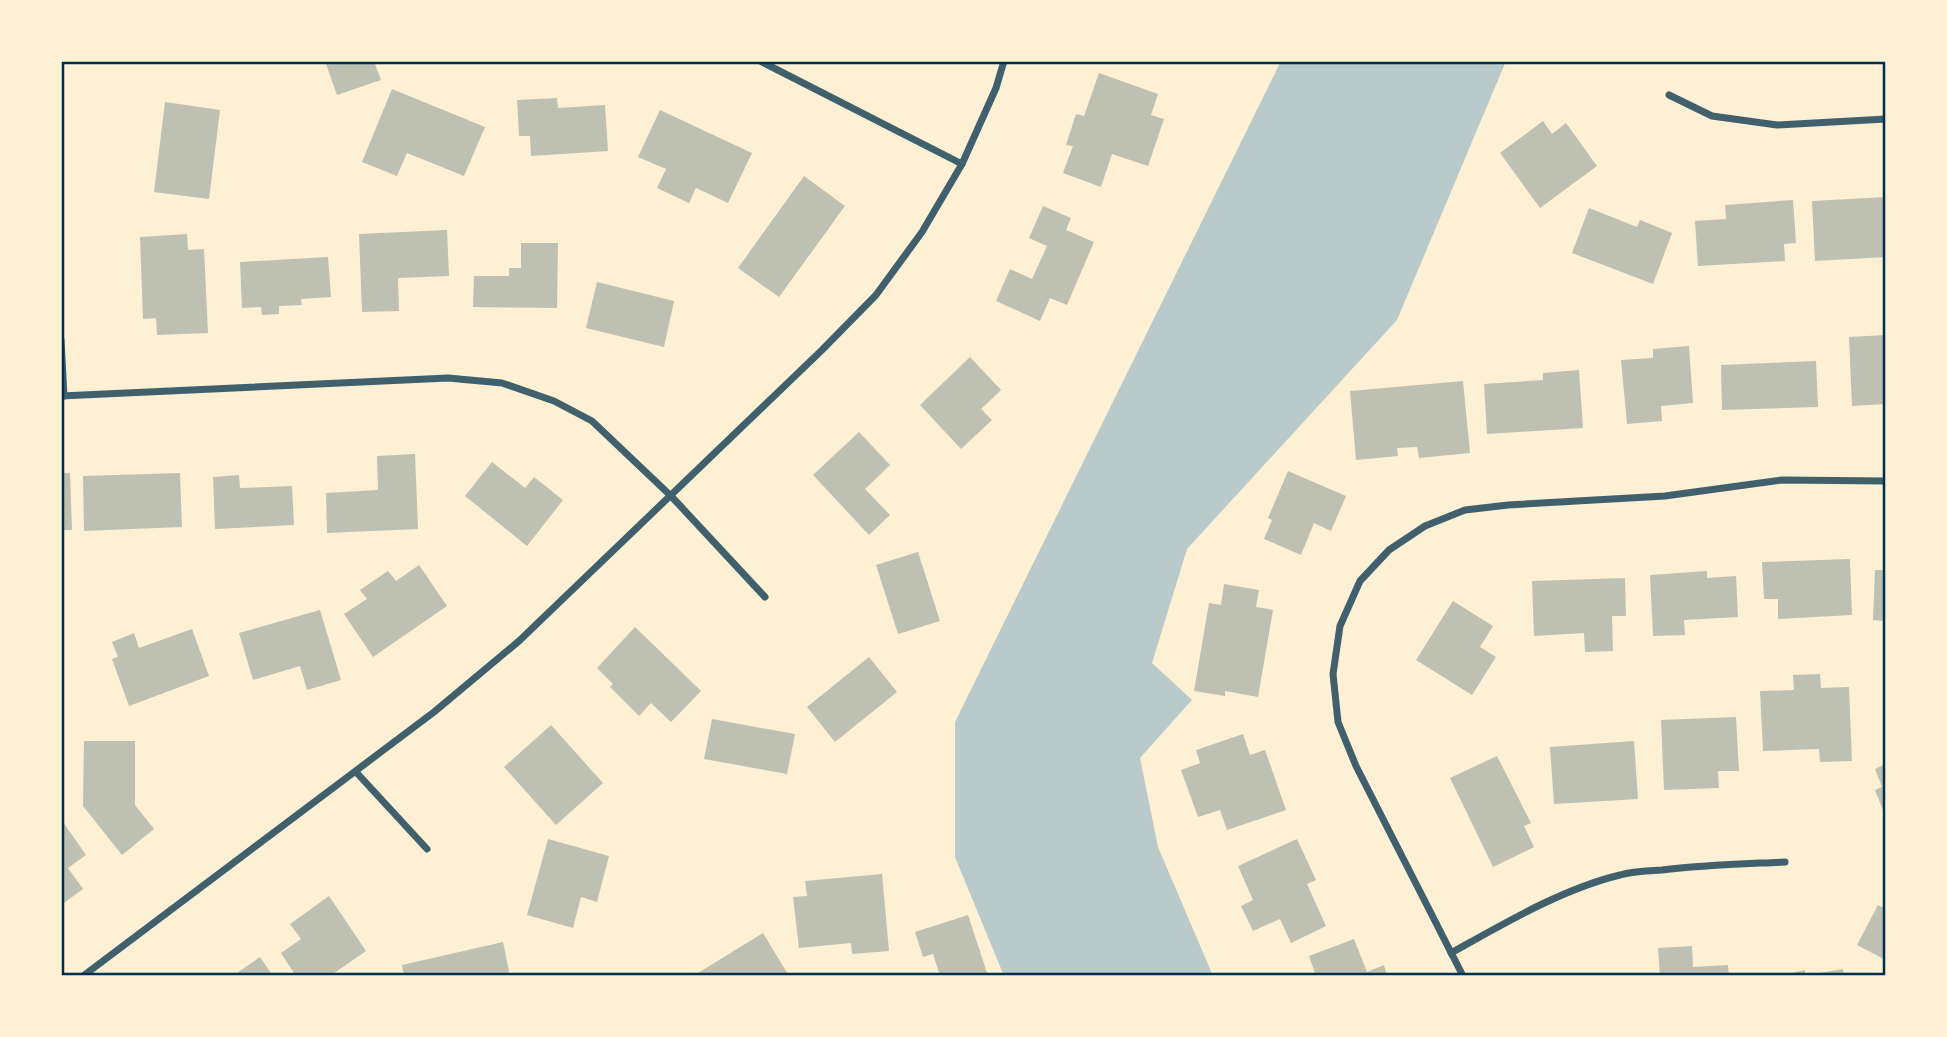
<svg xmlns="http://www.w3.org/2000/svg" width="1947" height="1037" font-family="Georgia,serif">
<rect width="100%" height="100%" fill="#fdf0d5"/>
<path fill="#b9caca" d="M1281,61H1506L1397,320L1187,549L1152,663L1192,700L1140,758L1158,847L1213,976H1004L955,857V722Z"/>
<g fill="#bec0b2">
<path d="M325,61H374L381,80L337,95Z"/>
<path d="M1099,73L1158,94L1151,115L1164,119L1148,166L1112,154L1101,187L1063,173L1073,146L1066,145L1076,114L1084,116Z"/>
<path d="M392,89L485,127L464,176L407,153L397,176L362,162Z"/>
<path d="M557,98L558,108L605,105L608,151L531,156L530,136H519L517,100Z"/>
<path d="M165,102L220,110L209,199L154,192Z"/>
<path d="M660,110L752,153L728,203L696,188L689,203L657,188L666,169L638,157Z"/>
<path d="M1543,121L1552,134L1566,123L1597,166L1540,208L1500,153Z"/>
<path d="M804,176L845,206L779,297L738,268Z"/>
<path d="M1886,197V257L1815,261L1812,201Z"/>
<path d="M1793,200L1796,243L1784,244L1785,261L1698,266L1695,221L1726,219L1725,205Z"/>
<path d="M1043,206L1071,218L1066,230L1094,242L1067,305L1050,298L1040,321L996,301L1010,269L1032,279L1047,246L1029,238Z"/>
<path d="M1589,208L1637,227L1640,220L1672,233L1653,284L1572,253Z"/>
<path d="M447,230L449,276L398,278L399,311L362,312L359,234Z"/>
<path d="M187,234L188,250L204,249L208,333L157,335L156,318L143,319L140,237Z"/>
<path d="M521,243H558L557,308L473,307L474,276H509V268H521Z"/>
<path d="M328,257L331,297L301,299L302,305L279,306V314L262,315L261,307L242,308L240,262Z"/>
<path d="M597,282L674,301L664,347L586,328Z"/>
<path d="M1886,335V404L1852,406L1849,337Z"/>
<path d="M1689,346L1693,403L1661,406L1662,421L1627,424L1621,360L1653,358V349Z"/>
<path d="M970,357L1001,390L981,409L992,420L961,449L920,405Z"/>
<path d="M1816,361L1818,407L1722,410L1721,365Z"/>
<path d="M1579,370L1583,428L1487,434L1484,384L1543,380V373Z"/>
<path d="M1463,381L1470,453L1419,458L1417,447L1397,448L1398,456L1356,460L1350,391Z"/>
<path d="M859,432L890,465L865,489L890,515L869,535L813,475Z"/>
<path d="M415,454L418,529L327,533L326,493L378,490L377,456Z"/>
<path d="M492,462L525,488L534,477L563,500L527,546L465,496Z"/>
<path d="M1288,471L1346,496L1331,531L1314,523L1301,555L1264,539L1272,520L1268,518Z"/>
<path d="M61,473H70L72,530H61Z"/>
<path d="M180,473L182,527L84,531L83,476Z"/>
<path d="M239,475L240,488L292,486L294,525L215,529L213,477Z"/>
<path d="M918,552L940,621L898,634L876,565Z"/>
<path d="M1850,559L1852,615L1778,619V599H1764L1762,562Z"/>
<path d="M419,565L447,606L373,657L344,614L367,599L360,590L388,571L396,581Z"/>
<path d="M1875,570H1886V621L1873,620Z"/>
<path d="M1707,571V578L1736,576L1738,617L1684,620L1685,635L1653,636L1650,575Z"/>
<path d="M1625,578L1626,616H1612L1613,651L1585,652L1584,633L1534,636L1532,581Z"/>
<path d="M1224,584L1259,590L1256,607L1273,610L1258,697L1225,691V696L1194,691L1209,603L1221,605Z"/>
<path d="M1453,601L1493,626L1480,647L1496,657L1472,695L1416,660Z"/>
<path d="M320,610L341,680L307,690L300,666L253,680L239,633Z"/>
<path d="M635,627L701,691L671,722L651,703L639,716L610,687L613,684L597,668Z"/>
<path d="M192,629L209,676L129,706L112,659L118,657L112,642L134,633L139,648Z"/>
<path d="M869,657L897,692L835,742L807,707Z"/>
<path d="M1820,674L1821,688L1849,687L1852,761L1820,762L1819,749L1763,751L1760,691L1794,690L1793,675Z"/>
<path d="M1736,717L1739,771H1718L1719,788L1664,790L1661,720Z"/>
<path d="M712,719L795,734L787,774L704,759Z"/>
<path d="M551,725L603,783L556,825L504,767Z"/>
<path d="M1243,734L1250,755L1265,750L1286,810L1227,830L1220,810L1198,817L1181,770L1200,763L1196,750Z"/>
<path d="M84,741H135V805L154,829L122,855L83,806Z"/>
<path d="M1634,741L1638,799L1554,804L1550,747Z"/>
<path d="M1497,756L1531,823L1524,826L1534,847L1493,867L1450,778Z"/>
<path d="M1886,764V818L1875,790L1882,787L1875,769Z"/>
<path d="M61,819L86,855L68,868L83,889L61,905Z"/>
<path d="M548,839L609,856L597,902L581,897L573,928L527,915Z"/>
<path d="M1297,839L1316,880L1307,884L1326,926L1291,943L1280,919L1253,931L1241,906L1253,900L1238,866Z"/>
<path d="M882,874L889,951L852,954L851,943L799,948L793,897L807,896L805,881Z"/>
<path d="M329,896L366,951L330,976H296L281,953L301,939L290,924Z"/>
<path d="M1878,905L1886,909V960L1857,945Z"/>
<path d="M968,915L988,976H940L933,954L923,957L915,932Z"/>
<path d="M763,933L789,976H693Z"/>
<path d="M1354,939L1367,972L1384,965L1387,976H1316L1309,956Z"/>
<path d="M503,942L510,976H404L402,965Z"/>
<path d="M1692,946L1693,967L1728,965L1729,976H1660L1658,948Z"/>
<path d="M260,957L273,976H233Z"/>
<path d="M1843,969L1844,976H1813V974Z"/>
<path d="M1805,970V976H1782V975Z"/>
</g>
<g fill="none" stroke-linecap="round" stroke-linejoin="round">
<g stroke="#3f606c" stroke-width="7">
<path d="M760,61L962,164"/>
<path d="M1669,95L1712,116L1777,125L1886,119"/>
<path d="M61,340L64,396"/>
<path d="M61,396L448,378L502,383L554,401L592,421L671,496L765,597"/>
<path d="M356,772L427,849"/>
<path d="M1451,953C1503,924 1562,889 1620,875C1634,871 1649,871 1662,870C1703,865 1744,864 1785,862"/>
<path d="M83,976L434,712L519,641L822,350L876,295L922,232L962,164L996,88L1004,61"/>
<path d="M1463,976L1356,766L1338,722L1333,674L1340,626L1360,581L1389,550L1425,526L1465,510L1508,505L1665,496L1782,480L1886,481"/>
</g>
</g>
<rect width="1947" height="1037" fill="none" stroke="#fdf0d5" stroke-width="126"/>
<rect x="63" y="63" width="1821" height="911" fill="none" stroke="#003049" stroke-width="2.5"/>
</svg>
